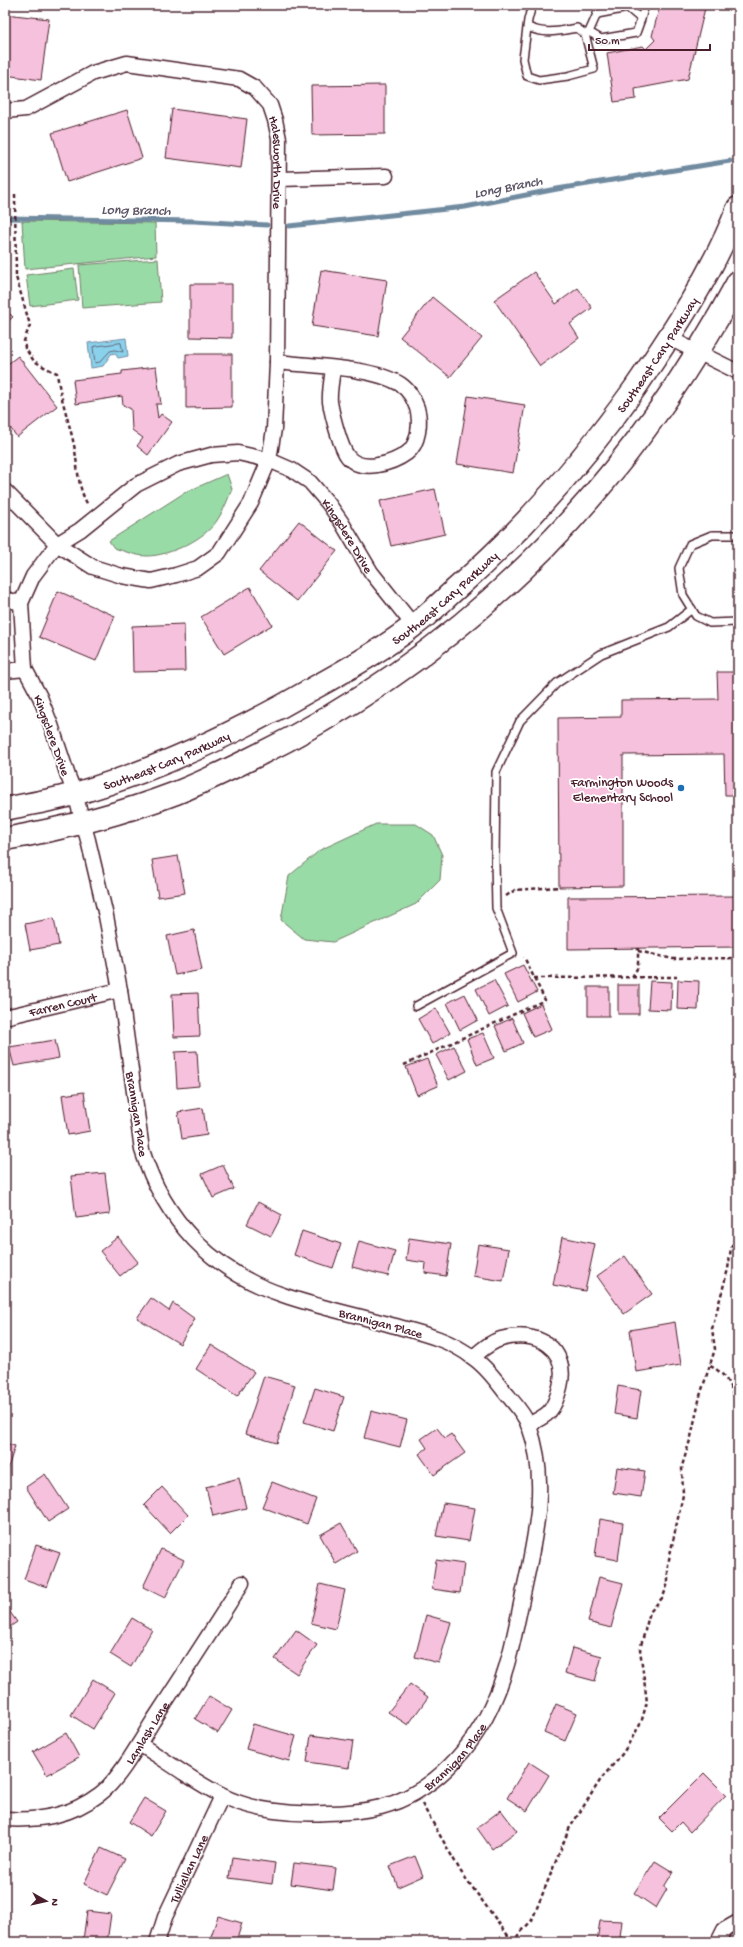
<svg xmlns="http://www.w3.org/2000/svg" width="743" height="1947" font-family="'Gochi Hand',sans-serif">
<rect width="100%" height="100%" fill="#fff"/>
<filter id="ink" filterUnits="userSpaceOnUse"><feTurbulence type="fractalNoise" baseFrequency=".025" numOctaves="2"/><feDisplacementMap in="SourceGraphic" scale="8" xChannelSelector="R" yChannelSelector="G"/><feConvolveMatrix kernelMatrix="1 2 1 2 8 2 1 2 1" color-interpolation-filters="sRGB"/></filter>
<g filter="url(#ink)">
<g fill="#99dba6" stroke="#727d68">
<path d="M22,221L155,223L156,256L25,269Z"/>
<path d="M158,259L161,302L82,308L79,265Z"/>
<path d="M74,269L78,300L30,306L26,275Z"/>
<path d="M227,474L232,489C228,499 224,510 218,519C206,539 169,556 147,556C136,556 124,551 114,548L109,541L184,493Z"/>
<path d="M376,824H416L433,835L442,855L440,880L416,904L333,942L304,939L281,920L289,876L320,850Z"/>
</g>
<path fill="#8ad1ec" stroke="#708a9f" d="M126,338L128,356L118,358L115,353L111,354L103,366L91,368L88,343Z"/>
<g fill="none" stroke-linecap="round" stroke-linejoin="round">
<path stroke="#646678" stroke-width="1" d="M121,343L123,352L115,350L110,351L100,362L95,363L93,347Z"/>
<g stroke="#708a9f" stroke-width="5">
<path d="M5,218L194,221L267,225"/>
<path d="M289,226L465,207L557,189L730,161"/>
</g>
</g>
<g fill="#f6c1dc" stroke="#4a1f2b">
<path d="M660,5H693L705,8L688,79L635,89L636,99L614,102L607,53L643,46L646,49L655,40L652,36Z"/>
<path d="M5,14L49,19L41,80L5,75Z"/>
<path d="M385,85V134L312,135L311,86Z"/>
<path d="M172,109L247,119L241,168L166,158Z"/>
<path d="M127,110L142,158L67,182L52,133Z"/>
<path d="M321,270L387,280L378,336L312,326Z"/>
<path d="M534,272L556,304L578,288L592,308L570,324L579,338L540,366L494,300Z"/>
<path d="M190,284H232V338L190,337Z"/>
<path d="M432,297L482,338L450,377L400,337Z"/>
<path d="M5,309L13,317L5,324Z"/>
<path d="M186,354H232V407L186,408Z"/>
<path d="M18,356L57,406L17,437L5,421V366Z"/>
<path d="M156,367L161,404H156L158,418L161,414L172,422L148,455L137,446L143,438L132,430L131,409L123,405L122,396L76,404L73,380L122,374V371Z"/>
<path d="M468,396L525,405L513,473L457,464Z"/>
<path d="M435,489L445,534L391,546L380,501Z"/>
<path d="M299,521L337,551L297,601L259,571Z"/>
<path d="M250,587L272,625L224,654L201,617Z"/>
<path d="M58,591L115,616L96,661L39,637Z"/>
<path d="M184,624L185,671L133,672L132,626Z"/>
<path d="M717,672H738V795H725L724,754L623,755V886L559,887L558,718L621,717V700L718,699Z"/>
<path d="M178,856L185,893L158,897L152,860Z"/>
<path d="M738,896V947L568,949V897Z"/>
<path d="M54,918L59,945L30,950L25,924Z"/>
<path d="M194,930L202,970L175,975L167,936Z"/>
<path d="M523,965L537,992L518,1002L504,974Z"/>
<path d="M494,980L508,1006L489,1016L476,989Z"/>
<path d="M678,980L699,981L698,1010L677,1009Z"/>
<path d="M650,981L672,982L671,1010L648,1009Z"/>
<rect x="618" y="985" width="21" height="29"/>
<rect x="588" y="987" width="21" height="29"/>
<path d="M198,993L200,1036L174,1037L172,994Z"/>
<path d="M465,994L478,1020L460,1030L447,1003Z"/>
<path d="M541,1004L552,1029L533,1037L522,1013Z"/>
<path d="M436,1008L450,1033L432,1044L418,1019Z"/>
<path d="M512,1018L523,1043L506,1051L495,1026Z"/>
<path d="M483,1033L494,1058L477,1065L467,1039Z"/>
<path d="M55,1040L59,1058L14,1066L9,1047Z"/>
<path d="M454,1046L467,1071L449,1080L436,1055Z"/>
<path d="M197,1051L199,1086L177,1088L175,1052Z"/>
<path d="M427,1059L438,1086L417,1095L406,1067Z"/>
<path d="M84,1092L90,1131L68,1135L62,1095Z"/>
<path d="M203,1108L207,1135L182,1139L178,1112Z"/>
<path d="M223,1165L234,1189L213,1198L202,1174Z"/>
<path d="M105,1173L110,1214L76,1218L71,1176Z"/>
<path d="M258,1202L282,1215L271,1236L247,1224Z"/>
<path d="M302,1231L341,1244L333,1268L294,1255Z"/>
<path d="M118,1237L138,1262L120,1276L100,1251Z"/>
<path d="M562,1237L595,1244L585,1291L553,1285Z"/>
<path d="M409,1238L451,1244L446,1276L425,1273L426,1263L406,1260Z"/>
<path d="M359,1241L395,1251L388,1276L352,1267Z"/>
<path d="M478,1244L509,1249L503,1281L473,1276Z"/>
<path d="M625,1256L652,1294L624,1314L597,1276Z"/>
<path d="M151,1298L169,1311L173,1303L195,1319L180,1344L137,1318Z"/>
<path d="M675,1322L681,1365L636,1372L630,1330Z"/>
<path d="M211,1345L254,1372L237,1396L196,1369Z"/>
<path d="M264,1376L295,1385L277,1443L245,1434Z"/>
<path d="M618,1386L641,1390L637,1418L614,1414Z"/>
<path d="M315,1388L344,1397L333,1431L304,1422Z"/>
<path d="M371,1411L407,1420L400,1447L364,1438Z"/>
<path d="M437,1428L445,1438L451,1434L465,1453L434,1475L419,1454L427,1448L421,1439Z"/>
<path d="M5,1443L15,1446L7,1471L5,1470Z"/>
<path d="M617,1467L645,1471L641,1497L613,1493Z"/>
<path d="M45,1474L68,1509L48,1522L26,1487Z"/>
<path d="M239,1478L246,1508L213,1516L206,1487Z"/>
<path d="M272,1482L316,1499L307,1524L262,1507Z"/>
<path d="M162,1487L188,1515L170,1533L144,1505Z"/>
<path d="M443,1503L475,1508L469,1541L436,1536Z"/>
<path d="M600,1519L623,1523L618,1560L595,1556Z"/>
<path d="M341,1523L357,1551L336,1564L320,1535Z"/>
<path d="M36,1545L60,1553L47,1587L24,1579Z"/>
<path d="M161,1549L184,1560L165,1598L143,1587Z"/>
<path d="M436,1560L464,1564L460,1593L432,1589Z"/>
<path d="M599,1577L623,1583L611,1628L588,1622Z"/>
<path d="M320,1584L345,1590L336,1629L311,1623Z"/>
<path d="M5,1605L17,1622L5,1630Z"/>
<path d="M426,1615L451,1622L439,1663L415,1657Z"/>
<path d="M132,1618L152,1630L131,1667L110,1654Z"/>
<path d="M296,1630L317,1645L297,1674L275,1659Z"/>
<path d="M572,1648L602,1656L595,1681L565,1673Z"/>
<path d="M93,1679L115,1693L93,1729L71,1715Z"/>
<path d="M410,1684L428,1697L408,1725L388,1712Z"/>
<path d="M209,1696L232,1710L218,1733L195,1719Z"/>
<path d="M556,1704L577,1713L565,1741L544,1732Z"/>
<path d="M253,1724L296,1736L289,1761L246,1749Z"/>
<path d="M66,1733L79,1757L47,1775L33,1752Z"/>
<path d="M311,1735L353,1741L349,1768L307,1762Z"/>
<path d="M529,1762L549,1775L527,1811L507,1798Z"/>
<path d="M704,1773L726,1795L690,1832L681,1822L672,1831L659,1818Z"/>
<path d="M144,1798L166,1811L151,1836L129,1822Z"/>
<path d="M501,1810L517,1831L492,1849L477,1828Z"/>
<path d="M101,1848L125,1859L107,1895L84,1884Z"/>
<path d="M415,1856L423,1876L398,1887L390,1866Z"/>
<path d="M232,1857L275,1863L272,1884L229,1878Z"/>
<path d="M655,1861L673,1872L664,1887L667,1889L656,1908L634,1893Z"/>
<path d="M294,1863L336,1868L333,1890L291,1884Z"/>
<path d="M87,1911L111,1914L107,1942L83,1940Z"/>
<path d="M218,1916L242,1923L236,1942H209Z"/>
<path d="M600,1920L622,1921L620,1937L625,1938V1942H597Z"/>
</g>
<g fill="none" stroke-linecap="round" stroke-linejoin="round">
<defs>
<g id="lane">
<path d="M641,19L645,5"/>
<path d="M528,27C545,35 559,31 577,28L585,34L594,69L568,76L539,80L527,76L523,59L528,20L532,5"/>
<path d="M585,34L589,32L597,14L628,8L641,19L636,33L601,39L589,32"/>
<path d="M738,535H712L690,544L679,568L683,595L696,616L710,623L738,622"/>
<path d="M416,1006L513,953L496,908L495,861L496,772L520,721L557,683L601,654L669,627L692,609"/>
</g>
<g id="street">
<path id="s1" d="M5,111L26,109L93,73L127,63L239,79L255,88L270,105L275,120L279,139L277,362L274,429L269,460L251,503L219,553L198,568L176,575L151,581L122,576L93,567L57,544L5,491"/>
<path d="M279,179L386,176"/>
<path d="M669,338L738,372"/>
<path d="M277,362C311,366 372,367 400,384C410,391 413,398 417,408C421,422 419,444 407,453C392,464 361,473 348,457C340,447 332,414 330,402C329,391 332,379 333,368"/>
<path d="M5,599L21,603"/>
<path d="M5,671L25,669"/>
<path id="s2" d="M5,1017L120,990"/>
<path d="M473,1357C482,1350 490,1342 501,1339C535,1329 570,1347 560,1387C558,1395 555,1405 549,1412C543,1418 535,1421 528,1425"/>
<path id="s3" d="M139,1744C166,1760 193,1781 221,1795C252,1811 293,1815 327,1813C345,1813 364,1811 381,1807C434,1793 475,1746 495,1698C509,1666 515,1632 522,1599C534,1542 550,1483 529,1426C524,1413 514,1403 505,1392C495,1379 485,1366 472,1357C448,1338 417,1332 388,1324C353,1314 317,1307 283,1295C213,1272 164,1220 142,1150L120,990L106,916L88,840L75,794L68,776L51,725L40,697L25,669L21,603L33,576L57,544L80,530L136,485L178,464L211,455L238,453L269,460L292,470L310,482L328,503L342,523L371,572L414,626"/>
<path id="s4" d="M5,1819C40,1821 71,1816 100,1794C119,1780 140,1742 153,1721C183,1675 213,1629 242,1583"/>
<path id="s5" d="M157,1942L165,1917L222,1796"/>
<path d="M718,1942L724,1930L738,1922"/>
</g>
<g id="primary">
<path id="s6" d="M5,809C29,804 54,800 78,793C160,769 238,732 312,689C347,670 382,650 413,626C429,615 443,600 458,587C525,528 583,461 635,388C674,331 713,272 738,208"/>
<path d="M5,839C62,829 121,814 176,793C201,783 226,771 250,759C465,655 625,492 738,282"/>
</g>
</defs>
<use href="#lane" stroke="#4a1f2b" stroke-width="10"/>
<use href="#street" stroke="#4a1f2b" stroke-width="17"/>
<use href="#primary" stroke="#4a1f2b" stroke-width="25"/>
<g stroke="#4a1f2b" stroke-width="2.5" stroke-dasharray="4 3" stroke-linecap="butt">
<path d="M15,194L16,277L30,325L24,341L25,348L34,361L46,368L57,373C60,397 69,421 74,445C78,465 77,487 88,505"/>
<path d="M506,896L515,890L559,887"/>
<path d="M638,951L673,959L738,958"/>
<path d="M632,977L638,967V948"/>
<path d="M534,978L677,977"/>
<path d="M404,1065L545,1000L524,957"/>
<path d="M710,1366C729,1374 732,1392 738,1410"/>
<path d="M422,1804L461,1872L512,1941"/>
<path d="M512,1942L532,1920L569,1829L601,1779L623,1753L641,1723L647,1702L640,1649L650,1612L663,1597L668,1583V1564L683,1495L682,1466L691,1437L700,1396L715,1349L712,1329L728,1269L731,1248L738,1230"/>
</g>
<use href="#lane" stroke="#fff" stroke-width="7"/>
<use href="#street" stroke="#fff" stroke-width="14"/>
<use href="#primary" stroke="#fff" stroke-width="22"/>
</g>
</g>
<circle fill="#1f6fb2" stroke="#fff" stroke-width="1.5" cx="681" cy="788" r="4"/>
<g text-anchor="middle" stroke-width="3.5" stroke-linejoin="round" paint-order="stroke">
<g font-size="13" fill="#4a1f2b" stroke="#fff">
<text dy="5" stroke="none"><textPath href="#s1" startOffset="345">Halesworth Drive</textPath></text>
<text dy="5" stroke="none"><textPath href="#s6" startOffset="817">Southeast Cary Parkway</textPath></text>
<text dy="5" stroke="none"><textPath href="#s3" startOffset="2186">Kingsclere Drive</textPath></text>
<text dy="5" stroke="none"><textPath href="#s6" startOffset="493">Southeast Cary Parkway</textPath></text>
<text transform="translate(53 735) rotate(70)" y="5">Kingsclere Drive</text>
<text dy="5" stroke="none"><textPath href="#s6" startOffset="169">Southeast Cary Parkway</textPath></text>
<text dy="5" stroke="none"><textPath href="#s2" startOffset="59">Farren Court</textPath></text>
<text transform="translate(138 1114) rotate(81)" y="5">Brannigan Place</text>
<text transform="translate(381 1322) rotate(15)" y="5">Brannigan Place</text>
<text dy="5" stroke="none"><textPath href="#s4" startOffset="178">Lamlash Lane</textPath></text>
<text dy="5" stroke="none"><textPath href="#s3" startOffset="351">Brannigan Place</textPath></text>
<text dy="5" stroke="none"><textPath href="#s5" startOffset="80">Tulliallan Lane</textPath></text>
</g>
<g font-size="13" fill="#4a1f2b" stroke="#fff" text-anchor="end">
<text x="673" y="786">Farmington Woods<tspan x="673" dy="15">Elementary School</tspan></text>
</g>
<g font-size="14" font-style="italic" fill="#5d5465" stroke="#fff">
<text transform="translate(508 186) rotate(-11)" y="5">Long Branch</text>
<text transform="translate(136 209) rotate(1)" y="5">Long Branch</text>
</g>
</g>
<rect width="743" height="1947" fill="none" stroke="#fff" stroke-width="20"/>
<rect x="10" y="10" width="723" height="1927" fill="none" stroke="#4a1f2b" stroke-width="1.5" filter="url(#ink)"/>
<g transform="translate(46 1901) rotate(98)" stroke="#ffffff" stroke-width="3" paint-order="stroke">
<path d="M0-3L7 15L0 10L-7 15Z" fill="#4a1f2b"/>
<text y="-6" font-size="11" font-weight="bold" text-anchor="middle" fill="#4a1f2b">N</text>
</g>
<path d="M589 44v6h121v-6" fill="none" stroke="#4a1f2b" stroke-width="2"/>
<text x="595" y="44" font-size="12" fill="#4a1f2b" stroke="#ffffff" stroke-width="3" paint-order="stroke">50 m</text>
</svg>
